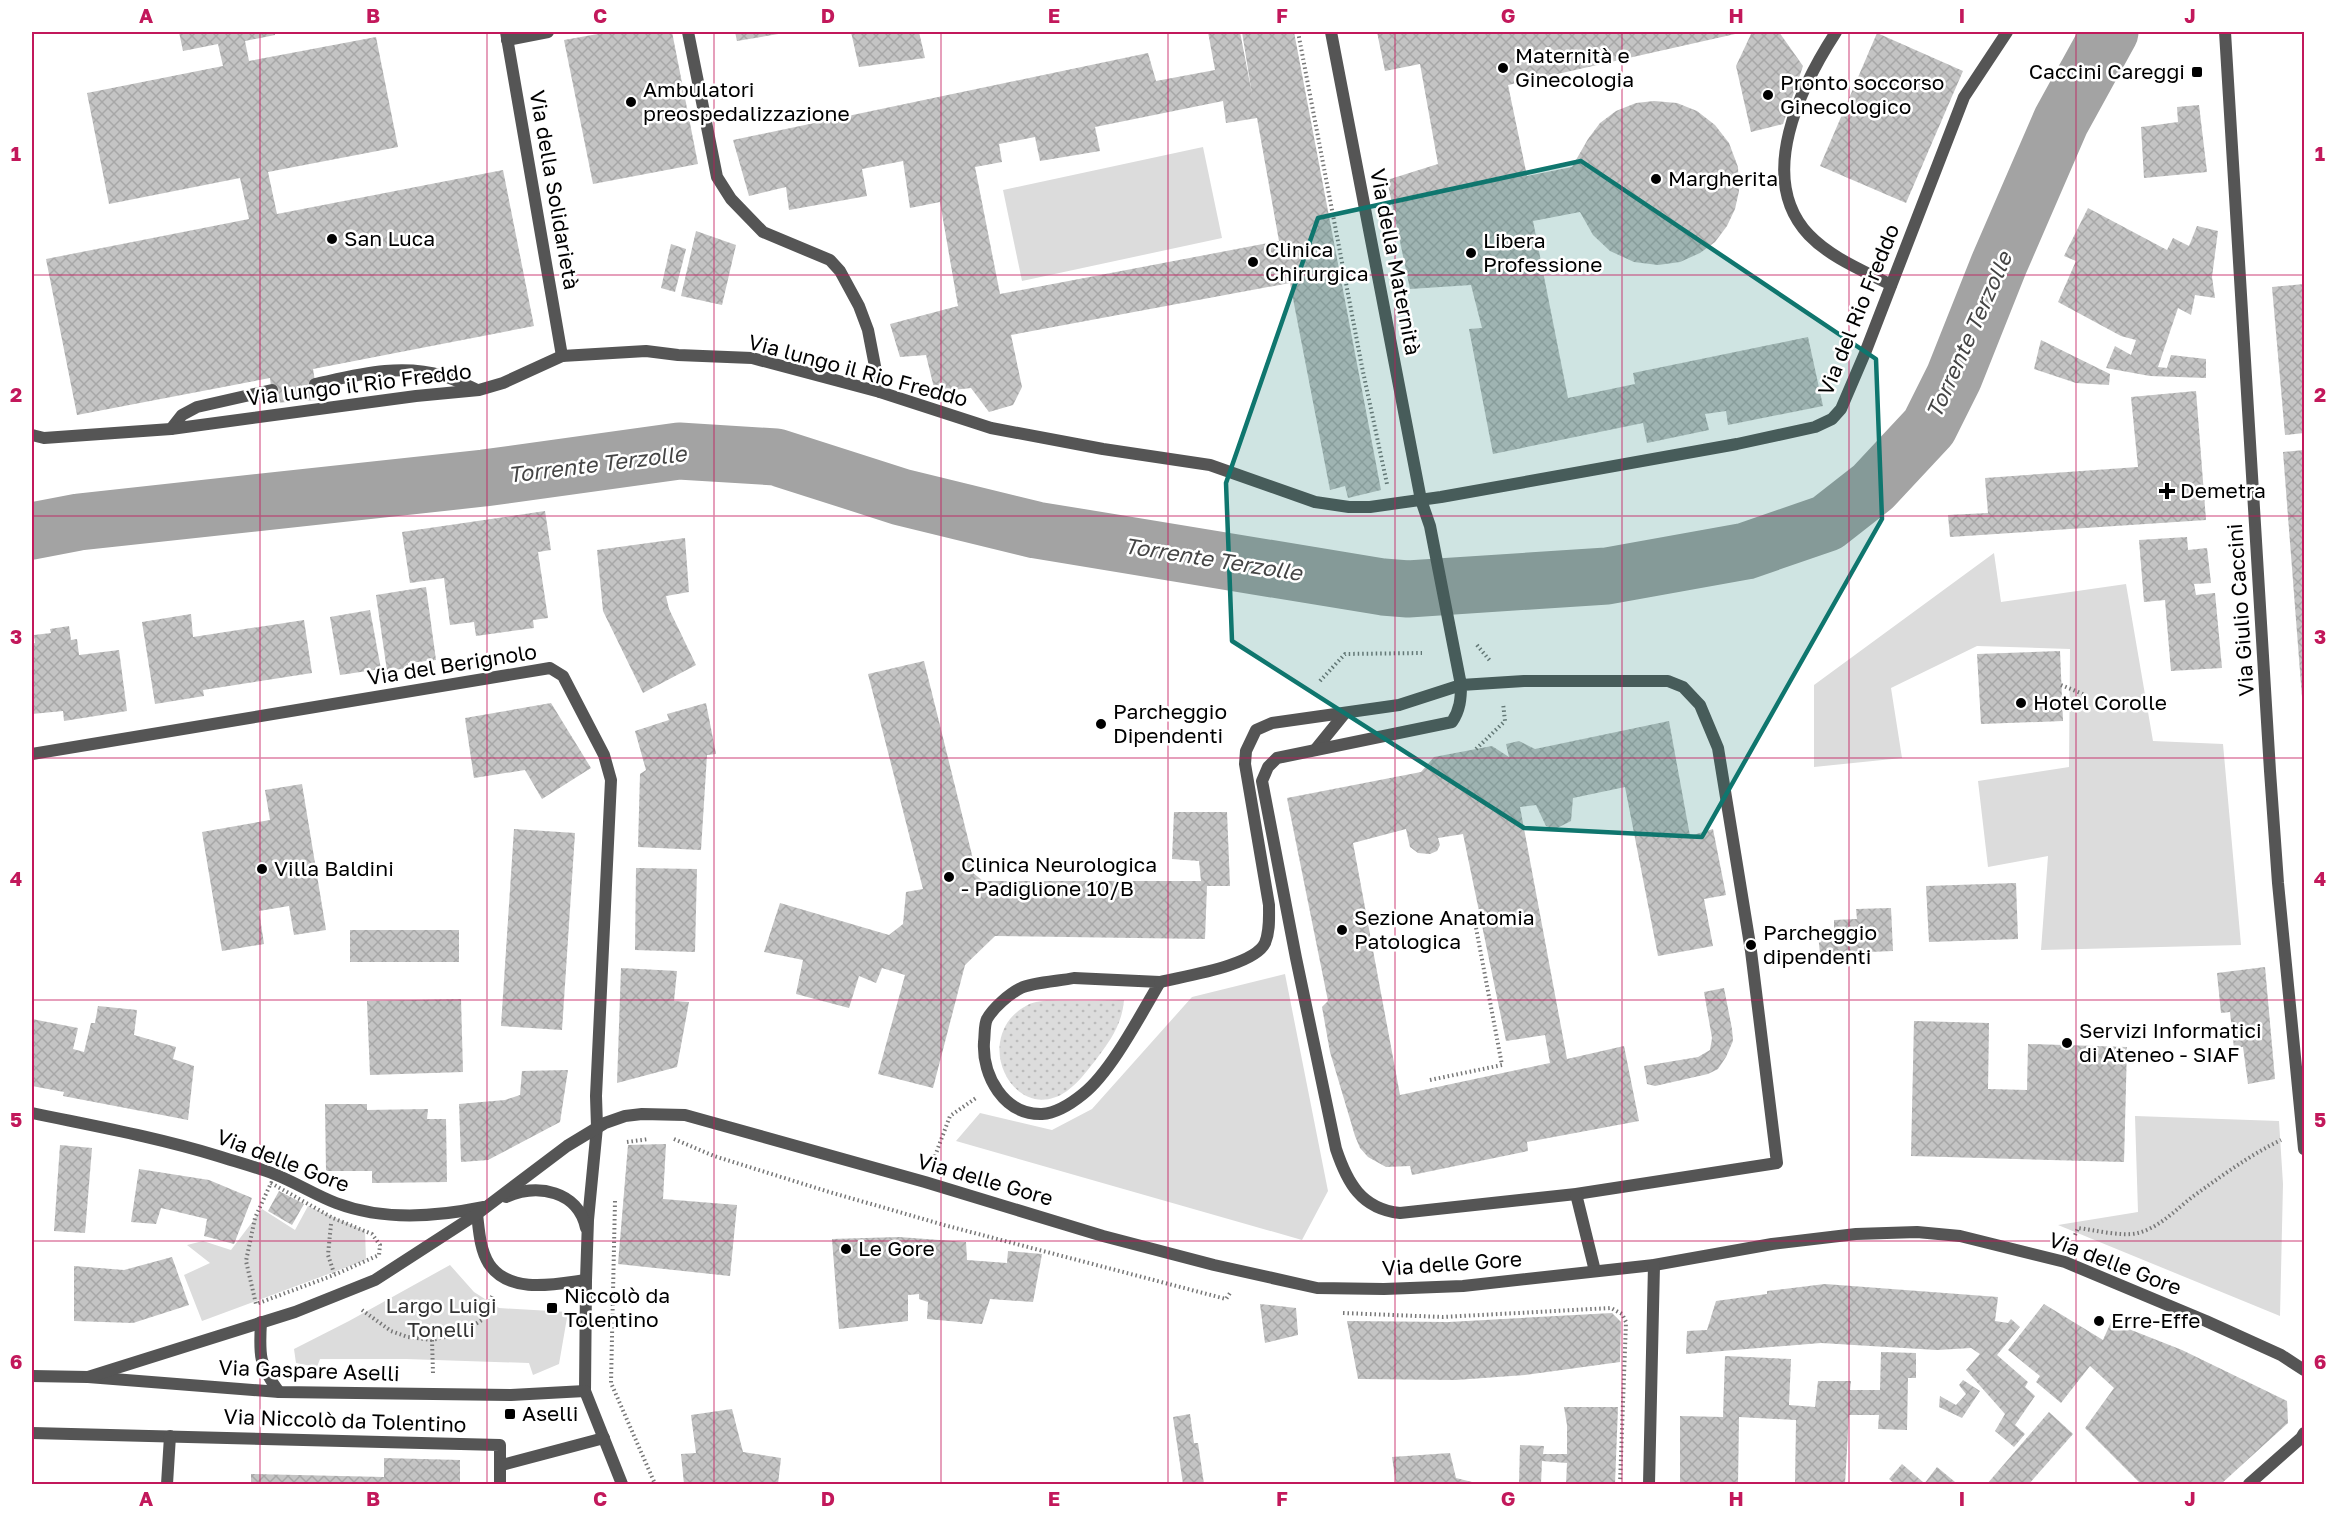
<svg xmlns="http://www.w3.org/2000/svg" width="2336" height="1516" font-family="'Golos Text',sans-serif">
<defs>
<pattern id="grass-dots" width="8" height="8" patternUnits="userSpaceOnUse" patternTransform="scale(1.5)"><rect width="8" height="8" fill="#dcdcdc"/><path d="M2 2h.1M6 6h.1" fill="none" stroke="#bbb" stroke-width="1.8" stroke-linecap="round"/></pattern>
<pattern id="building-cross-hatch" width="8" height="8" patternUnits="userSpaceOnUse" patternTransform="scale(1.5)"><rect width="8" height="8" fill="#c4c4c4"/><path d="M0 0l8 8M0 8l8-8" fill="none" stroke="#a7a7a7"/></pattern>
</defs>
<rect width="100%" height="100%" fill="#fff"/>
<path fill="url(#grass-dots)" d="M1124,1000C1122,1025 1110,1041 1095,1061C1086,1072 1078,1083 1067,1091C1022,1123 979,1059 1010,1019C1016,1012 1026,1004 1036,1002C1045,1000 1055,1001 1064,1001C1084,1001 1104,1001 1124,1000Z"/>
<g fill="#dcdcdc">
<path d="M1203,147L1222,238L1022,281L1003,190Z"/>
<path d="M1994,553L2001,602L2126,584L2153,741L2223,744L2241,945L2041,950L2048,856L1988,867L1978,781L2069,767L2070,649L1977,646L1891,688L1902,758L1814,767V685Z"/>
<path d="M1285,974L1328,1191L1302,1240L956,1141L980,1113L1052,1130L1092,1109L1192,997Z"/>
<path d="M2135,1116L2279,1121L2283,1184L2280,1316L2058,1225L2138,1212Z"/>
<path d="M308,1206L365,1231L366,1260L202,1321L184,1275L210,1263L187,1245L203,1241L231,1250L262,1209L295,1230Z"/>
<path d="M450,1265L474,1292L499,1308L568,1312L559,1364L533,1375L529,1363L406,1359H320L317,1367L296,1363L294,1349L349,1321Z"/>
</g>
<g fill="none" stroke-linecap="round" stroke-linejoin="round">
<path stroke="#a3a3a3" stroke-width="57" d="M32,531L79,522L484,478L679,451L776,457L901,497L1036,530L1383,587L1408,589L1607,576L1746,551L1827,523L1873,487L1929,427L1954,377L1999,264L2061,121L2110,32"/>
</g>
<g fill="url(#building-cross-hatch)" fill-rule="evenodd">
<path d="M179,32H275V35L245,41L249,61L376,37L398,147L268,172L277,214L503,170L534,326L313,369L318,400L273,403L270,378L77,415L46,259L249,219L240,178L109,204L87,93L223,66L218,44L183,51Z"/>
<path d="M609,32H672L698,164L593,184L564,40Z"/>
<path d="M735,32H784V33L737,41Z"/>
<path d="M851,32H919L925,58L859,67Z"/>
<path d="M1208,32H1240L1252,94L1242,32H1294L1381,490L1348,498L1345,486L1330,490L1290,283L1011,335L1022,387L1013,405L989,412L971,388L935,392L926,355L900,357L890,324L958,306L940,202L910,208L903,161L862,169L867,196L789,210L786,187L749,196L733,140L1148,53L1156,81L1215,70ZM1223,101L1226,123L1257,118L1279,241L1000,294L975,167L1002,162L999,144L1035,137L1040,161L1100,151L1095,127Z"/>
<path d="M1377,32H1744L1508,85L1527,176L1572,167L1588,139L1600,123L1616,111L1636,103L1654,101L1677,103L1697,111L1715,125L1729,143L1738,167L1739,191L1735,209L1727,226L1715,242L1700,253L1680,262L1658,265L1634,262L1610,251L1593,235L1580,212L1533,221L1568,398L1635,384L1633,373L1808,337L1823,406L1728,425L1726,411L1705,414L1709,430L1647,443L1643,423L1493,454L1469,329L1482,328L1471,285L1410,289L1387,180L1438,164L1420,64L1385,71Z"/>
<path d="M1752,32H1779L1803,66L1783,124L1751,132L1736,66Z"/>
<path d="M1877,33L1963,71L1906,203L1820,166Z"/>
<path d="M2199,105L2207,172L2144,178L2141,127L2178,122L2177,107Z"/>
<path d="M2088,208L2167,250L2173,238L2189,246L2197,226L2218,231L2212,277L2215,298L2195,295L2191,315L2178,308L2158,367L2167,368L2171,355L2206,359V378L2150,376L2106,368L2115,346L2131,355L2136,340L2121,336L2058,302L2076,261L2064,256Z"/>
<path d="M696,231L736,245L722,305L681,296Z"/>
<path d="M671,244L686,249L675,292L661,288Z"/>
<path d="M2304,284V433L2285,435L2272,287Z"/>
<path d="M2041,340L2110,374L2109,385L2076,383L2034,369Z"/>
<path d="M2196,391L2206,520L1950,537L1948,515L1988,513L1985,478L2138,467L2131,397Z"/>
<path d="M2304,450V710H2303L2283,452Z"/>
<path d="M545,511L551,550L538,552L548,618L533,620L534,628L476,636L474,622L450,625L444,578L410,583L402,532Z"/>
<path d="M2187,537L2188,550L2207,548L2211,583L2194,584L2196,595L2215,593L2222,668L2171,671L2165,600L2144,602L2139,540Z"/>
<path d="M685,538L689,592L666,596L669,609L696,665L643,693L603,611L597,550Z"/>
<path d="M426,587L436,660L408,663V668L387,671L376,595Z"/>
<path d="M370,610L381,669L340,675L330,617Z"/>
<path d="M191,614L193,637L304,620L312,673L203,690L204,696L155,704L142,622Z"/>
<path d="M69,626L71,640L77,639L79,655L119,650L127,711L64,721L63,711L32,714V644L35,643L34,635L51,633L50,629Z"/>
<path d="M2060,651L2063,721L1981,724L1977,654Z"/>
<path d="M924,661L974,863L973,873L983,881H1201L1199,861L1172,859L1174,812H1227L1230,886H1207L1205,939L995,936L965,965L933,1088L878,1074L905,975L882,968L876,983L859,976L849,1008L796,994L803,960L764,952L780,903L889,935L903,924L906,892L923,889L868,674Z"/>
<path d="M551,703L591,768L542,799L525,770L474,778L465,718Z"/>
<path d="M706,703L716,754L707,755L701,850L638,847L640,774L646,770L635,731L669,720L667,714Z"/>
<path d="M1669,721L1690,836L1713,829L1726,895L1704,899L1713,946L1658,956L1625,787L1573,798L1571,821L1555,829L1546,826L1536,805L1520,807L1567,1059L1624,1046L1639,1121L1527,1142L1528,1151L1412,1175L1410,1166L1386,1167L1368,1157L1360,1148L1355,1136L1330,1052L1322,1007L1328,1001L1287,798L1421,772L1434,757L1492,746L1509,757L1506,744L1519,741L1535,749ZM1406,829L1410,847L1418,853L1430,854L1437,851L1440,845L1438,838L1463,834L1506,1041L1545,1035L1550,1063L1400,1095L1353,843Z"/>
<path d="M302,784L326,930L294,935L289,906L259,911L264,944L222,951L202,832L270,820L265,790Z"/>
<path d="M514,829L575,833L562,1030L501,1026Z"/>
<path d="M636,868L697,869L695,952L635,950Z"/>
<path d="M2016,883L2018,939L1929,942L1926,886Z"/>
<path d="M1891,908L1893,951L1820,954L1818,934L1834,933V920L1857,919L1856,909Z"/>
<rect x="350" y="930" width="109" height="32"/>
<path d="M2265,967L2275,1079L2248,1084L2243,1047L2234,1048L2230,1012L2221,1013L2217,973Z"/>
<path d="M621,968L677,971L674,1001L689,1002L677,1067L617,1083Z"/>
<path d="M1724,988L1732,1029L1733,1041L1726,1057L1718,1069L1708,1074L1655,1086L1647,1084L1644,1066L1698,1057L1710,1050L1712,1038L1704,992Z"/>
<path d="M461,999L463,1072L370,1075L367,1001Z"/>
<path d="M98,1006L137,1010L134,1035L176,1047L173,1059L194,1066L188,1120L63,1096L64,1092L32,1086V1019L78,1028L73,1049L84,1052L91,1023H95Z"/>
<path d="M1914,1021L1989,1023L1988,1089L2027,1090L2028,1044L2127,1047L2124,1162L1911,1156Z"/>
<path d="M568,1070L560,1122L488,1160L461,1162L459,1104L505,1100L520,1095L522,1071Z"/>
<path d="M325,1104H367V1110L428,1109L427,1119H446L447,1182L372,1183V1171H326Z"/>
<path d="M666,1144L663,1199L737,1205L730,1276L618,1264L628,1145Z"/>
<path d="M60,1145L92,1148L85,1233L54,1231Z"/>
<path d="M139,1169L209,1180L252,1198L234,1244L204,1236L207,1219L161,1208L156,1224L131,1222Z"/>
<path d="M279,1191L304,1204L292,1225L268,1211Z"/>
<path d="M899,1237L966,1242L967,1260L1007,1263L1008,1251L1042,1254L1033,1302L990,1299L982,1324L927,1319L928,1302L919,1299V1294L908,1295V1321L839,1329L832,1239Z"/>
<path d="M172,1257L189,1305L133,1323L74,1321V1266L124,1270Z"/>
<path d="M1825,1284L1998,1297L1995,1321L2008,1323L2011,1319L2020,1327L1997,1355L2028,1382L2025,1387L2035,1396L2015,1425L2025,1434L2014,1447L1995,1431L2005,1414L1966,1370L1980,1354L1971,1348L1937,1350L1821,1343L1686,1354L1687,1331L1707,1330L1716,1301L1767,1294V1291Z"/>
<path d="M1260,1304L1296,1308L1298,1335L1265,1343Z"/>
<path d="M2044,1304L2103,1340L2111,1322L2182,1350L2287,1401L2288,1423L2221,1484H2141L2085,1428L2114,1388L2090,1366L2061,1403L2036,1382L2040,1376L2008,1350Z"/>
<path d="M1612,1313L1621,1322L1620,1362L1525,1375L1456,1380L1358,1379L1347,1321L1449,1322Z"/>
<path d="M1881,1352L1916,1353V1378H1908L1907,1430L1878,1429L1879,1415H1849L1845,1484H1795L1796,1420L1739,1417L1738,1484H1680V1416L1723,1417L1725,1356L1791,1359L1789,1405L1815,1407L1818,1381H1851L1850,1390H1880Z"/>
<path d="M1963,1380L1980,1391L1962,1418L1939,1407L1940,1396L1956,1405L1966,1394L1959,1385Z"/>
<path d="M1564,1407H1618L1615,1484H1566L1567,1463L1542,1461L1541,1484H1519L1520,1445L1544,1446L1543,1454H1567V1425Z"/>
<path d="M732,1409L743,1452L781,1458L778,1484H684L681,1454L696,1453L691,1415Z"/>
<path d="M2049,1412L2073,1434L2029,1484H1987Z"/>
<path d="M1190,1414L1194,1443H1198L1204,1484H1183L1173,1417Z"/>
<path d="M1450,1453L1456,1478L1480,1484H1396L1392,1457Z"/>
<path d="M384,1458L460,1460V1484H251V1474L384,1477Z"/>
<path d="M1902,1464L1923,1482L1921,1484H1895L1889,1479Z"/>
<path d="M1937,1467L1955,1482L1953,1484H1924Z"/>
</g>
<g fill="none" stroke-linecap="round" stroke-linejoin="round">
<g stroke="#777" stroke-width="4" stroke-dasharray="1.5 3" stroke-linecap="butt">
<path d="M1298,32L1362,367L1387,484"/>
<path d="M1477,645L1491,662"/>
<path d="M1320,681L1345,654L1422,653"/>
<path d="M2061,685L2083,694"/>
<path d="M1476,749L1505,721L1503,703"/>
<path d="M1430,1080L1502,1065L1473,912"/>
<path d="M674,1139L714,1156L826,1191L944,1225L1226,1299L1230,1293"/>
<path d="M627,1142L649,1139"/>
<path d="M935,1156L950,1116L976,1098"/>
<path d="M271,1183L333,1218L372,1234L380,1245L379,1255L334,1275L256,1304L246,1261L255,1218Z"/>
<path d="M615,1201L611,1383L655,1484"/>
<path d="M331,1224L328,1255L334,1273"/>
<path d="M2075,1235L2078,1228C2094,1230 2122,1237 2138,1233C2161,1227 2177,1208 2195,1195C2223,1175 2250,1155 2281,1140"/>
<path d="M362,1310L391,1331L408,1337L432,1340L461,1333L482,1320L492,1296"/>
<path d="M1343,1313L1443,1317L1611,1308L1622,1314L1626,1322L1620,1484"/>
<path d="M432,1340L433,1373"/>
</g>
<g stroke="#555" stroke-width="12">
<path d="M506,32L562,356"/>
<path d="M688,32L717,177L731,199L763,232L830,260L840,271L859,306L868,330L880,392"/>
<path d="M1836,32C1801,86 1755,178 1809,235C1831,258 1864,271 1891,285"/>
<path d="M507,40L548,32"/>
<path d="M315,384C357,375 400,363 443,376C455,379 466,385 477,390"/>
<path d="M171,429L182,415L197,407L272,390"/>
<path d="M32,435L44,438L171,429L416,396L479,390L503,383L562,356L646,351L678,355L752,358L880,392L991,428L1103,449L1210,465L1315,502L1349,507H1370L1441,497L1737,444L1815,427L1832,419L1841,409L1865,353L1964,97L2007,32"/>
<path d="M1315,750L1345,713"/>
<path d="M1074,978L1160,982C1141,1014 1111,1072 1083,1094C1072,1103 1057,1113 1042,1114C1004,1115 982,1076 984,1042C985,1035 984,1025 987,1019C993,1008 1009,994 1021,988C1033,982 1060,981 1074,978Z"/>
<path d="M1160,982C1184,976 1254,966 1265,943C1270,931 1269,918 1269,905L1245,764L1246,751L1256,730L1272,723L1399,705L1461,685L1524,681H1668L1683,687L1700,705L1718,748L1751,951L1777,1163L1576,1194L1400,1213C1361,1209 1347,1182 1336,1149L1296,958L1262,781L1268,767L1277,758L1452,722C1460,710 1461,699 1461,685L1430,526L1421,500L1331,32"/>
<path d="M1576,1194L1595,1271"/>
<path d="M477,1214C479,1231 480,1250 489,1264C510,1295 556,1284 586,1280"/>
</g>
<g stroke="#555" stroke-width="12">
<path d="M2225,32L2270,771L2278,883L2304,1149"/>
<path d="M32,754L550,668L563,676L604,755L611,780L596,1096L597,1127L588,1220L586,1280L585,1391L622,1484"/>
<path d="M32,1113C94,1126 156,1137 218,1156C237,1162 256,1167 274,1174C295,1182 315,1195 336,1203C384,1221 435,1217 484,1207"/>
<path d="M506,1197C538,1183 578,1191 586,1228"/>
<path d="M261,1322C259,1355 259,1365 279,1392"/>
<path d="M32,1376L88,1377L279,1392L511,1395L585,1391"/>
<path d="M88,1377L295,1312L375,1280L477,1214L567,1146L605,1123L625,1116L642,1114L685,1115L925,1182L1103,1236L1214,1265L1317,1288L1384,1289L1463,1286L1654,1265L1772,1244L1856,1234L1917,1232L1960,1236L2065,1262L2206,1321L2281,1355L2304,1370"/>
<path d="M32,1433L500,1445V1484"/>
<path d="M502,1465L604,1438"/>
<path d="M167,1484L170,1436"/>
<path d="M1649,1484L1654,1265"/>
<path d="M2249,1484L2301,1438L2304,1433"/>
</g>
</g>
<path fill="#0f766e" fill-opacity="0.2" stroke="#0f766e" stroke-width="4.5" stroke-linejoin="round" d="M1581,161L1876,359L1882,519L1702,837L1524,828L1232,641L1226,483L1318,218Z"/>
<path fill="none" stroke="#c2185b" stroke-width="1.5" stroke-opacity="0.55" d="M260,32V1484M487,32V1484M714,32V1484M941,32V1484M1168,32V1484M1395,32V1484M1622,32V1484M1849,32V1484M2076,32V1484M32,275H2304M32,516H2304M32,758H2304M32,1000H2304M32,1241H2304"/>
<g fill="#000" stroke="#fff" stroke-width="2">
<circle cx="1503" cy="68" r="6"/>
<rect x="2191" y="66" width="12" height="12" rx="3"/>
<circle cx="1768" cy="95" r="6"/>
<circle cx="631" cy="102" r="6"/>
<circle cx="1656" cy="179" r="6"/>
<circle cx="332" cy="239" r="6"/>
<circle cx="1471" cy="253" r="6"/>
<circle cx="1253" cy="262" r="6"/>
<path d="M2164 482h6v6h6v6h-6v6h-6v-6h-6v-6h6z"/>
<circle cx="2021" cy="703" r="6"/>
<circle cx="1101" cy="724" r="6"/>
<circle cx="262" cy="869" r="6"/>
<circle cx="949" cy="877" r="6"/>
<circle cx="1342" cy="930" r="6"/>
<circle cx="1751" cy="945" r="6"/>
<circle cx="2067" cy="1043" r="6"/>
<circle cx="846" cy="1249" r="6"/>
<rect x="546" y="1302" width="12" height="12" rx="3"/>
<circle cx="2099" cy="1321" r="6"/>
<rect x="504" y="1408" width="12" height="12" rx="3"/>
</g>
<g text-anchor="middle" stroke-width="5" stroke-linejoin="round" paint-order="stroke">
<g font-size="21" fill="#000" stroke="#fff" text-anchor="start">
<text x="1515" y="63">Maternità e<tspan x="1515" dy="24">Ginecologia</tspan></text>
<text x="2185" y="79" text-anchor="end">Caccini Careggi</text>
<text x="1780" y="90">Pronto soccorso<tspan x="1780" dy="24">Ginecologico</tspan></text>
<text x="643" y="97">Ambulatori<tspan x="643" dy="24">preospedalizzazione</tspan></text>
<text x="1668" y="186">Margherita</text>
<text x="344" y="246">San Luca</text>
<text x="1483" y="248">Libera<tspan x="1483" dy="24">Professione</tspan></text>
<text x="1265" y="257">Clinica<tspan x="1265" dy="24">Chirurgica</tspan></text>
<text x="2180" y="498">Demetra</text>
<text x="2033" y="710">Hotel Corolle</text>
<text x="1113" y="719">Parcheggio<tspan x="1113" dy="24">Dipendenti</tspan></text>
<text x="961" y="872">Clinica Neurologica<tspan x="961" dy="24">- Padiglione 10/B</tspan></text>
<text x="274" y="876">Villa Baldini</text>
<text x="1354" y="925">Sezione Anatomia<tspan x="1354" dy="24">Patologica</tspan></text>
<text x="1763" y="940">Parcheggio<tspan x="1763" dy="24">dipendenti</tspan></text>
<text x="2079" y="1038">Servizi Informatici<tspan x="2079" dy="24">di Ateneo - SIAF</tspan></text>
<text x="858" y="1256">Le Gore</text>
<text x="564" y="1303">Niccolò da<tspan x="564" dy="24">Tolentino</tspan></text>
<text x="2111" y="1328">Erre-Effe</text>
<text x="522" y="1421">Aselli</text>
</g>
<g font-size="21" fill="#000" stroke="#fff">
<text transform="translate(554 190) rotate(80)" y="7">Via della Solidarietà</text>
<text transform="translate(1395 262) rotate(79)" y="7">Via della Maternità</text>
<text transform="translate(1859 310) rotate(-68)" y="7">Via del Rio Freddo</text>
<text transform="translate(858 371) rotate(15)" y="7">Via lungo il Rio Freddo</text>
<text transform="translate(359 385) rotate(-7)" y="7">Via lungo il Rio Freddo</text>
<text transform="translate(2241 610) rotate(-94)" y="7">Via Giulio Caccini</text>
<text transform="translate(452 665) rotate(-9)" y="7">Via del Berignolo</text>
<text transform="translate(283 1161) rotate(21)" y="7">Via delle Gore</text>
<text transform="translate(985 1180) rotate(16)" y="7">Via delle Gore</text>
<text transform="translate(1452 1264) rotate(-4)" y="7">Via delle Gore</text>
<text transform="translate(2115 1264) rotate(21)" y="7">Via delle Gore</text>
<text transform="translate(309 1371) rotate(2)" y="7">Via Gaspare Aselli</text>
<text transform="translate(345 1421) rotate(2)" y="7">Via Niccolò da Tolentino</text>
</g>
<g font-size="21" fill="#333" stroke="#fff">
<text x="441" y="1313">Largo Luigi<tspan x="441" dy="24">Tonelli</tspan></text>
</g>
<g font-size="22" font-style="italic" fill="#444" stroke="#fff">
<text transform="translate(1969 335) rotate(-66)" y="8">Torrente Terzolle</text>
<text transform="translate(597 464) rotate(-7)" y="8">Torrente Terzolle</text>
<text transform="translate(1213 559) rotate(9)" y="8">Torrente Terzolle</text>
</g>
</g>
<rect width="2336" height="1516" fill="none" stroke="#ffffff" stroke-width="66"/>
<rect x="33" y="33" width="2270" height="1450" fill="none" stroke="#c2185b" stroke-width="2"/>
<g font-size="20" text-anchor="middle" font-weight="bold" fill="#c2185b">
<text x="146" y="23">A</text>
<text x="373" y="23">B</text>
<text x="600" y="23">C</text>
<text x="828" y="23">D</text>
<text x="1054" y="23">E</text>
<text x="1282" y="23">F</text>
<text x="1508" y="23">G</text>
<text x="1736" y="23">H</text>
<text x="1962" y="23">I</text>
<text x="2190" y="23">J</text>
<text x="16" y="161">1</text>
<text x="2320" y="161">1</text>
<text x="16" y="402">2</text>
<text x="2320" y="402">2</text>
<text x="16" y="644">3</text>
<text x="2320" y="644">3</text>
<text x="16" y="886">4</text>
<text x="2320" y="886">4</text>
<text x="16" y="1127">5</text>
<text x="2320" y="1127">5</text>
<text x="16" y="1369">6</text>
<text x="2320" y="1369">6</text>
<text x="146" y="1506">A</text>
<text x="373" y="1506">B</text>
<text x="600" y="1506">C</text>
<text x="828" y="1506">D</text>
<text x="1054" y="1506">E</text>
<text x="1282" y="1506">F</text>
<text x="1508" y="1506">G</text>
<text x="1736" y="1506">H</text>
<text x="1962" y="1506">I</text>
<text x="2190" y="1506">J</text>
</g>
</svg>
